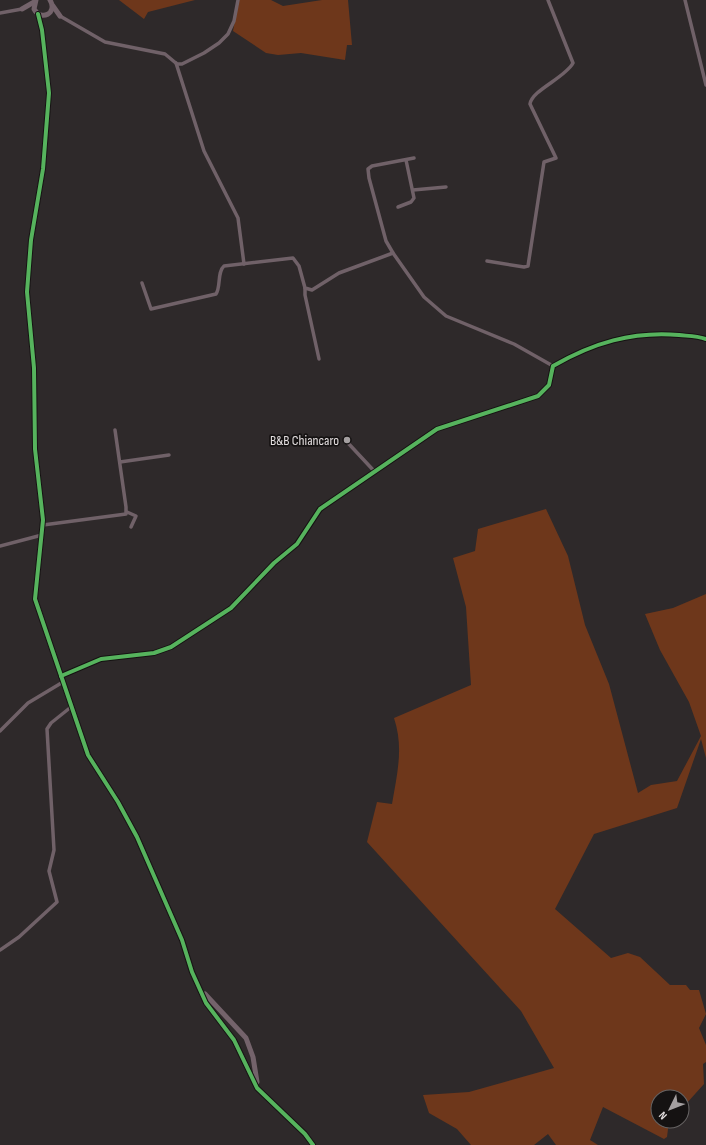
<svg xmlns="http://www.w3.org/2000/svg" width="706" height="1145" font-family="'Sofia Sans Condensed',sans-serif">
<rect width="100%" height="100%" fill="#2e292a"/>
<g fill="#6e371b">
<path d="M119,0H195L148,12L144,19Z"/>
<path d="M239,0H271L283,6L322,0H348L352,45H347L345,60L301,53L278,55L266,53L233,31Z"/>
<path d="M546,509L568,556L585,625L609,684L638,793L651,785L677,781L701,736L689,702L660,650L645,614L673,608L706,594V758L701,739L677,808L594,834L555,909L611,958L628,953L640,957L670,985H686L690,990H699L706,1014L699,1028L706,1045V1062L703,1064L704,1084L686,1104L682,1105V1097H658V1121H669L667,1137L664,1139L603,1107L590,1140L598,1145H556L548,1134L534,1145H471L457,1129L429,1113L423,1095L469,1092L554,1068L521,1011L367,842L377,802L392,804C397,774 404,748 394,718L471,685L466,607L453,558L475,551L478,529Z"/>
</g>
<g fill="none" stroke-linecap="round" stroke-linejoin="round">
<g stroke="#706168" stroke-width="3.5">
<path d="M685,0L706,85"/>
<path d="M0,13L22,9"/>
<path d="M60,16L105,42L165,54L177,64H182L204,53L219,43L228,34L234,21L238,0"/>
<path d="M176,63L204,151L238,218L244,264"/>
<path d="M414,158L372,166L368,169L369,178L386,241L393,253L424,297L446,316L514,344L553,366"/>
<path d="M413,190L446,187"/>
<path d="M398,207L411,202L414,198L406,160"/>
<path d="M487,261L524,267L528,266L544,162L556,158L530,104C532,90 565,78 573,63L548,0"/>
<path d="M142,283L151,309L216,294C221,287 217,272 224,266L293,258L299,266L305,288L312,290L339,273L393,253"/>
<path d="M305,288V295L319,359"/>
<path d="M348,443L375,472"/>
<path d="M120,462L169,455"/>
<path d="M127,512L136,516L131,527"/>
<path d="M43,525L126,514V507L115,430"/>
<path d="M0,546L42,535"/>
<path d="M61,676L101,659L154,653L171,647L231,608L274,563L297,544L320,509L437,429L538,396L549,385L553,366C593,343 632,331 679,335C688,336 697,336 706,339"/>
<path d="M0,731L28,703L63,682"/>
<path d="M0,950L19,937L57,902L49,871L54,850L47,729L51,723L71,707"/>
</g>
<g stroke="#74636b" stroke-width="5">
<path d="M36,0L34,9C41,22 58,13 50,0"/>
<path d="M53,6L60,16"/>
<path d="M22,9L34,2"/>
<path d="M38,14L42,30L49,93L43,169L31,240L27,292L34,368L35,449L43,520L35,599L88,755L118,802L137,837L182,940L192,972L206,1003L234,1040L257,1088L305,1134L313,1145"/>
<path d="M205,994L246,1038L253,1057L257,1082"/>
</g>
<defs>
<g id="cycleway">
<path d="M38,14L42,30L49,93L43,169L31,240L27,292L34,368L35,449L43,520L35,599L88,755L118,802L137,837L182,940L192,972L206,1003L234,1040L257,1088L305,1134L313,1145"/>
<path d="M61,676L101,659L154,653L171,647L231,608L274,563L297,544L320,509L437,429L538,396L549,385L553,366C593,343 632,331 679,335C688,336 697,336 706,339"/>
</g>
</defs>
<use href="#cycleway" stroke="#151212" stroke-width="6"/>
<use href="#cycleway" stroke="#56b35d" stroke-width="4"/>
</g>
<circle fill="#a49fa0" stroke="#151212" stroke-width="1.5" cx="347" cy="440" r="4"/>
<g text-anchor="middle" stroke-width="3.5" stroke-linejoin="round" paint-order="stroke">
<g font-size="14" fill="#e3dedf" stroke="#151212" text-anchor="end">
<text x="339" y="445">B&amp;B Chiancaro</text>
</g>
</g>
<g transform="translate(670 1109) rotate(227)"><circle r="19" fill="#151212" stroke="#676464"/>
<path d="M0-3L7 15L0 10L-7 15Z" fill="#a49fa0"/>
<text y="-6" font-size="11" font-weight="bold" text-anchor="middle" fill="#e3dedf">N</text>
</g>
</svg>
